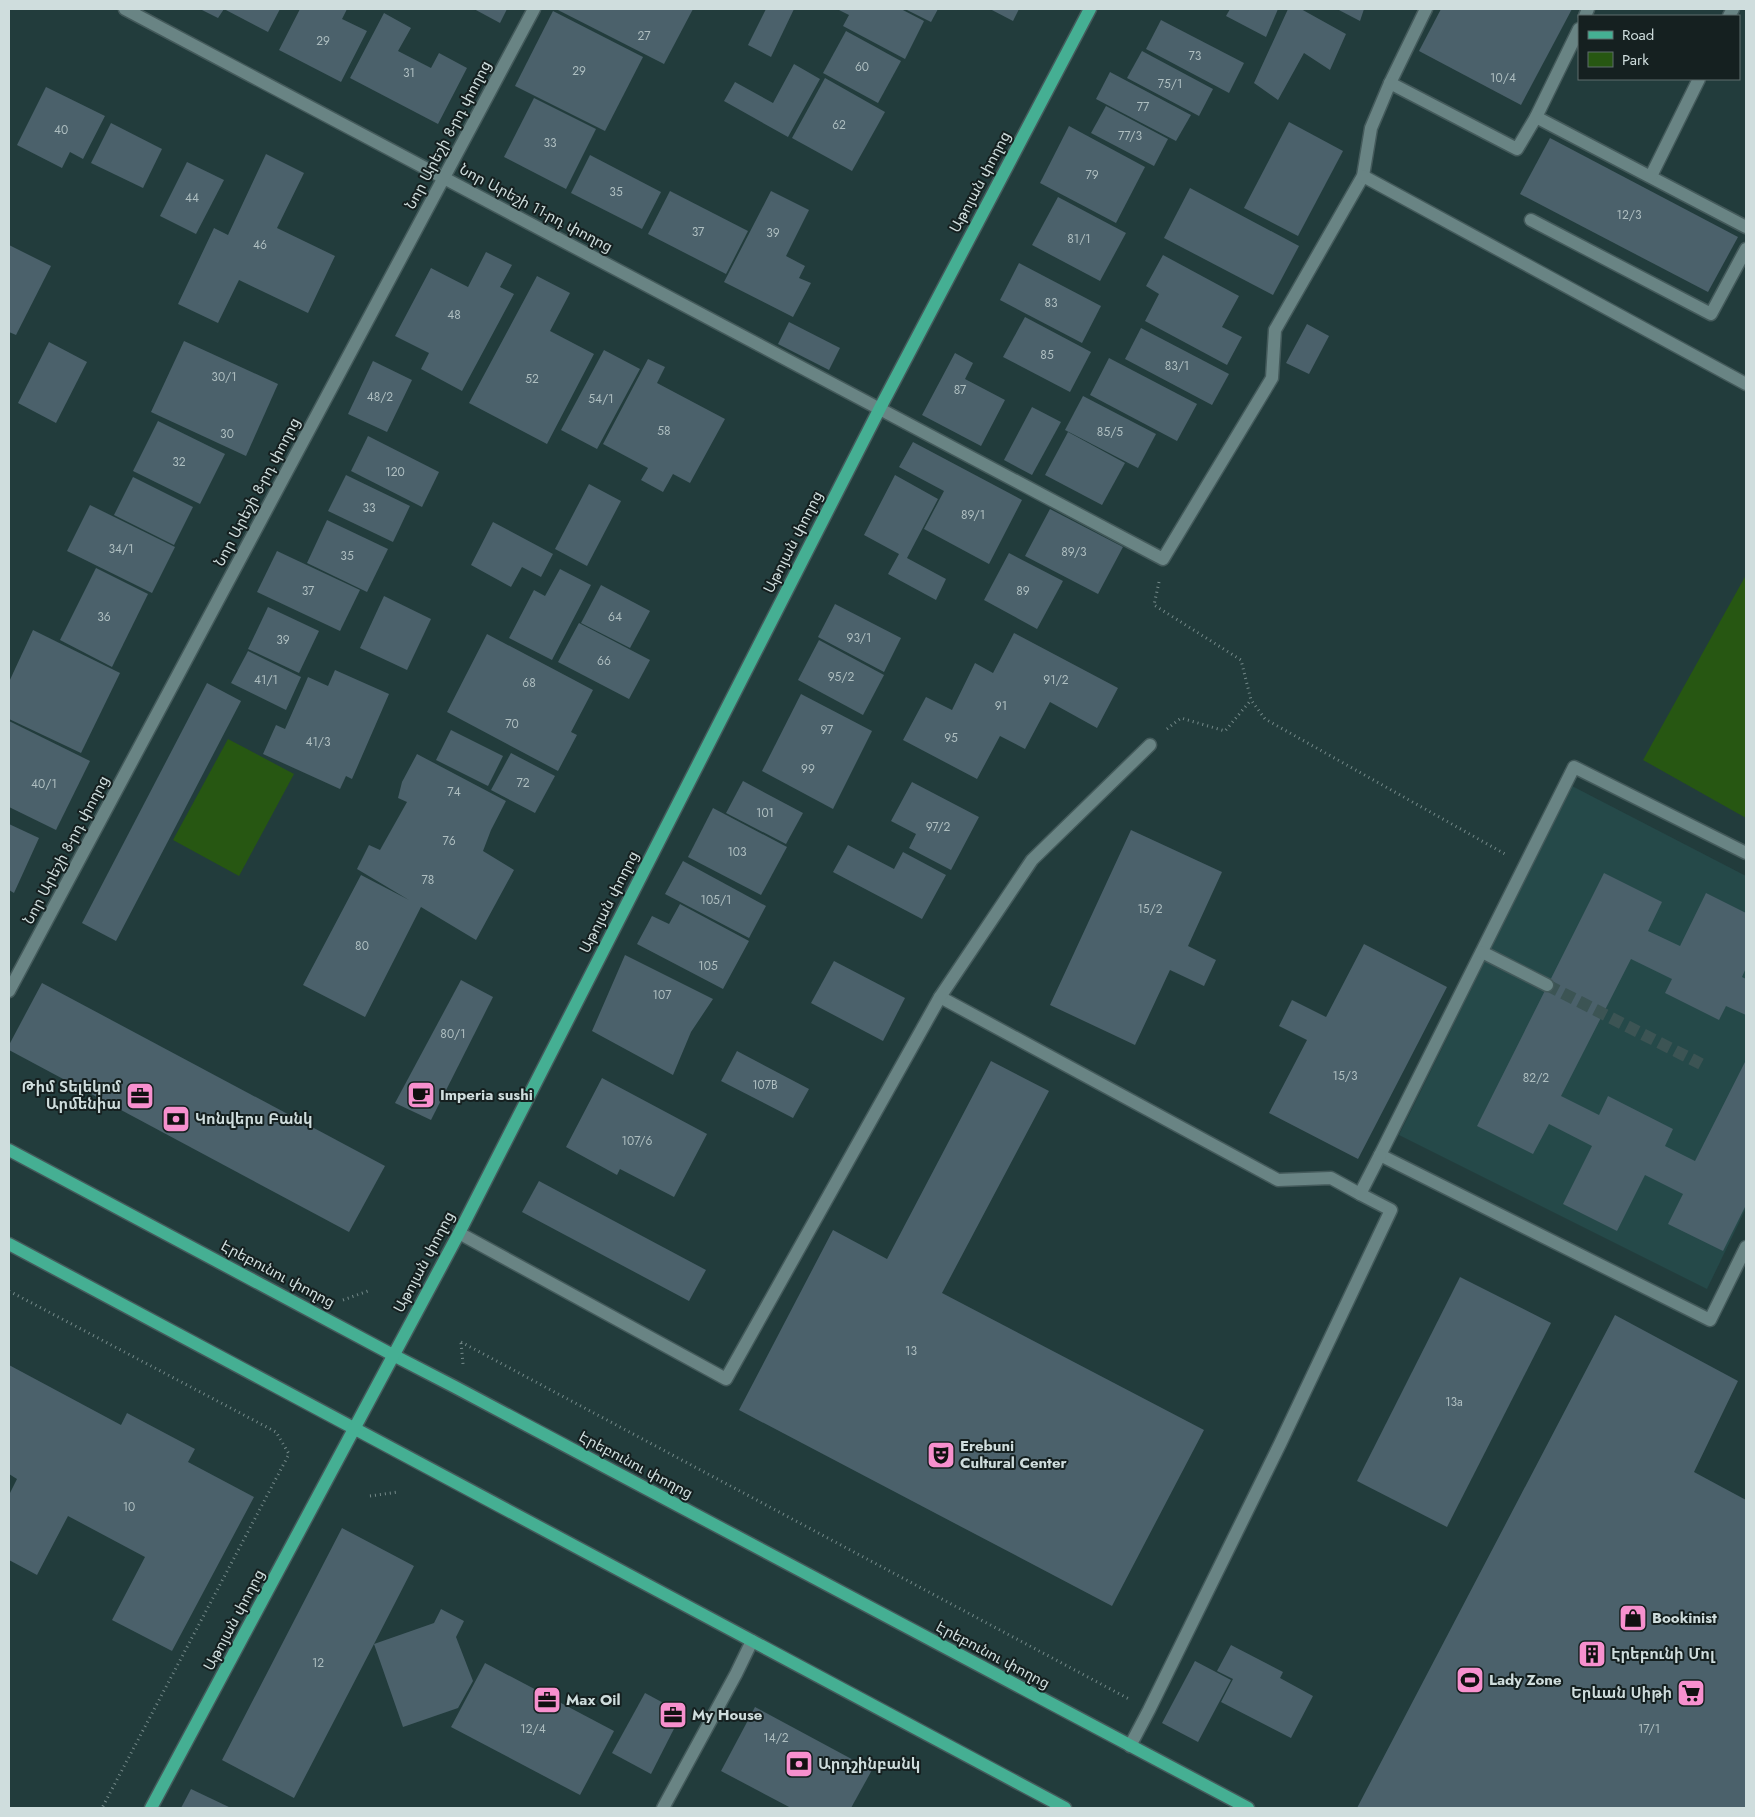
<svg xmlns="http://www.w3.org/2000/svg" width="1755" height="1817" font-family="Jost,'Noto Sans Armenian',sans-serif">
<rect width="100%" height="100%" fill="#223c3c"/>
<path fill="#254949" d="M1572,786L1746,876V1208L1707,1289L1399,1135Z"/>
<g fill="#275712">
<path d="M1746,575V818L1643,760Z"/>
<path d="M228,739L294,774L239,876L173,840Z"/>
</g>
<g fill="#4b616b">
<path d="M200,9H224L218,18Z"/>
<path d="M224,9H280L268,32Z"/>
<path d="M300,9H347L342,19L367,31L341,82L279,50Z"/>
<path d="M474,9H507L500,23Z"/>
<path d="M556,9H693L664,64Z"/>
<path d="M766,9H794L771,57L748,45Z"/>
<path d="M837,9H901L924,21L905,59L843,26L849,15Z"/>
<path d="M905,9H938L931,22Z"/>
<path d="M990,9H1019L1013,21Z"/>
<path d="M1230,9H1278L1266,37L1226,16Z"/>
<path d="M1288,9H1301L1346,34L1330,70L1304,53L1278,100L1254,83Z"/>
<path d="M1337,9H1364L1360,21Z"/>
<path d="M1441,9H1572L1521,105L1419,51Z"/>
<path d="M553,11L643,57L605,131L515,86Z"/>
<path d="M384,13L411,28L398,51L431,68L439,53L467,68L438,124L350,78Z"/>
<path d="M1161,20L1244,63L1229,93L1146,49Z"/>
<path d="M846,31L901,61L878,103L823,73Z"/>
<path d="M1142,51L1213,89L1199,116L1127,78Z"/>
<path d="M794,64L820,79L788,137L724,101L735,82L773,103Z"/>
<path d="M1110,72L1191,115L1176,141L1096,99Z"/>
<path d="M825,78L885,112L852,171L792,138Z"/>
<path d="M46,87L105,116L83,159L70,152L62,168L17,145Z"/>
<path d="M534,98L596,129L566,189L504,157Z"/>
<path d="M1106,106L1168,139L1154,166L1091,133Z"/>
<path d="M1289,122L1343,151L1298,236L1244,208Z"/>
<path d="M111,123L162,149L143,188L91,163Z"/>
<path d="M1069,126L1145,167L1116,223L1040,183Z"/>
<path d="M1550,138L1738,237L1708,292L1520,194Z"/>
<path d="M266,154L304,173L277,228L335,256L308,313L239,280L218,323L178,304L214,228L228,235Z"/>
<path d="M590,155L661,192L642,229L571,193Z"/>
<path d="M187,162L224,180L196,234L160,216Z"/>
<path d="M1190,188L1299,246L1273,295L1164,238Z"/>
<path d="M670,191L748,231L726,274L648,234Z"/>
<path d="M771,191L809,210L786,256L805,266L799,278L811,283L793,317L724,282Z"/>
<path d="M1058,197L1126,233L1100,281L1032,245Z"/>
<path d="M9,245L51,266L16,335L9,332Z"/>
<path d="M486,252L512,265L500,287L514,294L462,391L421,369L429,353L395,336L431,268L468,287Z"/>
<path d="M1163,255L1239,296L1222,327L1242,337L1227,365L1145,321L1159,294L1146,286Z"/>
<path d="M1019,263L1101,306L1082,343L1000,300Z"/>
<path d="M537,276L570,293L550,331L594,354L547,444L469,403Z"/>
<path d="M1025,317L1091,352L1070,392L1003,357Z"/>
<path d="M789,322L840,348L829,370L778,344Z"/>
<path d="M1307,324L1329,336L1309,374L1286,363Z"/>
<path d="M1141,328L1229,374L1212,405L1125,359Z"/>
<path d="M184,341L278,384L246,456L151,412Z"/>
<path d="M49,342L87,362L56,423L18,403Z"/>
<path d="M604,350L640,369L597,449L561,430Z"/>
<path d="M955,353L973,363L965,379L1005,400L981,446L922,415Z"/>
<path d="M1109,358L1197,404L1177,441L1090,395Z"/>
<path d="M648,359L665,367L657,383L725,419L690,483L673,474L663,492L641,480L648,468L603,444Z"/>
<path d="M373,361L412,380L387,432L348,414Z"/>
<path d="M1083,396L1156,434L1138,468L1065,430Z"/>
<path d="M1032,407L1061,422L1032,475L1004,460Z"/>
<path d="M158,421L225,454L200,504L133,471Z"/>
<path d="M1068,432L1125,463L1102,505L1045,475Z"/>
<path d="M368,436L439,472L422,507L351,471Z"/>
<path d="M913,442L1022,500L989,564L924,529L944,491L899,467Z"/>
<path d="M346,475L410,506L393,542L328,511Z"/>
<path d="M895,475L938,499L907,558L946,579L936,600L888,574L899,554L864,535Z"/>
<path d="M133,477L193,507L174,545L114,515Z"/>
<path d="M589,484L621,501L587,566L555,549Z"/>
<path d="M90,505L175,547L152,593L67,551Z"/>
<path d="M1050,509L1123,547L1098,594L1025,556Z"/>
<path d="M327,520L388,549L367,592L307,563Z"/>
<path d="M493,522L553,554L541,577L522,567L511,587L471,565Z"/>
<path d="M277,551L360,590L340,631L257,592Z"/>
<path d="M1009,553L1063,581L1037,629L984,600Z"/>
<path d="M96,568L148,594L112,667L60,640Z"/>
<path d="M560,569L591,585L552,660L509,638L534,590L545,596Z"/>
<path d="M601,585L650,611L630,648L581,623Z"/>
<path d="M384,596L431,619L407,670L360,648Z"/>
<path d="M835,604L901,638L884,672L818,637Z"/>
<path d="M268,607L319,631L299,673L248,649Z"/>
<path d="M579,623L650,660L629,699L558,662Z"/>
<path d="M33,630L120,673L81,753L9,719V682Z"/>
<path d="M1014,633L1118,688L1097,728L1050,702L1025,749L1000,736L977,779L903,740L926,697L952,710L975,663L993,673Z"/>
<path d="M487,634L593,690L571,732L577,735L558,771L447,712Z"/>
<path d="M819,640L884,675L863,715L798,680Z"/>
<path d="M248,651L301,677L286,710L231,683Z"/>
<path d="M335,670L389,694L352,779L346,776L340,789L263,754L276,725L285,729L308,677L328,686Z"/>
<path d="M207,683L241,701L116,941L82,923Z"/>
<path d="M801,694L872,731L833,809L762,771Z"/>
<path d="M9,721L90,761L56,830L9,807Z"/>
<path d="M451,730L503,756L488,786L436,760Z"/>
<path d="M511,753L555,776L535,813L491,790Z"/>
<path d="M417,754L506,801L491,830L483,851L514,870L476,940L421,907L365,1017L303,985L361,875L409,900L357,869L369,845L380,850L407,802L398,798L402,782Z"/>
<path d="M743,781L803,813L786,844L726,813Z"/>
<path d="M912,782L979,817L951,870L909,848L916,834L891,821Z"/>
<path d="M713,808L787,847L761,895L688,857Z"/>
<path d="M9,824L39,838L14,893L9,890Z"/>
<path d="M1131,830L1222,872L1188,946L1216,960L1204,986L1170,970L1135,1045L1050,1005Z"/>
<path d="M848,845L894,869L903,852L946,875L922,919L833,872Z"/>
<path d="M683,861L766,906L749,938L665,894Z"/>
<path d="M1604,873L1662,902L1648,931L1680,946L1706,893L1746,913V968L1742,977L1746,979V1015L1726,1006L1719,1020L1665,993L1672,979L1631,959L1561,1096L1599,1115L1608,1096L1673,1129L1665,1146L1695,1161L1746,1060V1205L1723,1251L1668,1224L1683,1194L1645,1175L1617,1231L1563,1204L1592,1146L1549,1124L1533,1154L1477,1126Z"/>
<path d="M680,904L749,941L723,989L637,944L652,916L669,924Z"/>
<path d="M1364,944L1447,987L1358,1159L1269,1113L1307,1040L1279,1026L1292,1000L1326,1017Z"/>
<path d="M625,955L713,999L691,1032L673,1075L592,1031Z"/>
<path d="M834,961L905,998L883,1041L811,1003Z"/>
<path d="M461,980L493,997L431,1120L395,1103Z"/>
<path d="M42,983L385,1166L349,1232L9,1050V1045Z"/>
<path d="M737,1051L809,1089L793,1118L721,1081Z"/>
<path d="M991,1061L1049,1091L942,1293L1204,1430L1112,1606L739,1410L833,1230L887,1259Z"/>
<path d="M602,1078L707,1134L674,1197L620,1169L617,1175L566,1147Z"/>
<path d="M539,1181L706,1270L689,1301L522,1212Z"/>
<path d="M1460,1277L1551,1323L1447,1527L1357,1481Z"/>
<path d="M1615,1315L1738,1381L1694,1472L1746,1500V1808H1357Z"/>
<path d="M9,1365L121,1425L127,1413L195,1449L188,1462L254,1497L172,1651L112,1620L145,1557L68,1516L37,1575L9,1560V1495L17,1479L9,1474Z"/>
<path d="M342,1528L414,1566L374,1644L434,1623L441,1609L464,1621L456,1637L473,1681L458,1708L403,1727L374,1644L294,1798L222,1760Z"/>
<path d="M1231,1645L1283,1672L1280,1678L1313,1696L1291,1738L1221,1702L1233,1679L1217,1671Z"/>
<path d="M1195,1661L1231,1680L1198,1742L1162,1723Z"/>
<path d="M485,1663L614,1731L580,1795L451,1727Z"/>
<path d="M645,1693L682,1713L651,1774L612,1753Z"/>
<path d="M755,1707L872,1770L851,1808H791L721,1771Z"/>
<path d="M191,1789L231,1808H181Z"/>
</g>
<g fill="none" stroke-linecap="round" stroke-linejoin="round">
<path stroke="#3c5454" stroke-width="12" stroke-dasharray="12 6" stroke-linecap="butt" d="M1547,985L1701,1064"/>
<defs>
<g id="minor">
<path d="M125,9L1163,559L1272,378L1275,330L1363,176L1371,128L1390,83L1426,9"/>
<path d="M1585,16L1588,9"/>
<path d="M1729,16L1733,9"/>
<path d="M1390,83L1517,149L1536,117L1579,29"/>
<path d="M1536,117L1746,227"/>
<path d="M1363,176L1746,384"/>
<path d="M1651,176L1699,79"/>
<path d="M1531,220L1711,314L1746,249"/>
<path d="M1746,853L1574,767L1380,1155L1710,1320L1746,1247"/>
<path d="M1482,952L1547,985"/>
<path d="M9,991L534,9"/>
<path d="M940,997L1278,1180L1331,1178L1360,1194"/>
<path d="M459,1233L726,1379L940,997L1032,860L1150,745"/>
<path d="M1130,1746L1149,1710L1280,1444L1391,1210L1360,1194L1380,1155"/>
<path d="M663,1808L736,1674L752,1641"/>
</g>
<g id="major">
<path d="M9,1150L393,1355L455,1387L1248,1808"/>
<path d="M9,1244L1065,1808"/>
<path d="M151,1808L459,1233L880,408L1090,9"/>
</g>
</defs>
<use href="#minor" stroke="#445a5b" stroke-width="15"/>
<use href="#major" stroke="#445a5b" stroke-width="15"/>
<g stroke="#748989" stroke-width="3" stroke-dasharray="1 4" stroke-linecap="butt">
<path d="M1159,582L1154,605L1241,660L1251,700L1265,719L1505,854"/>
<path d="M1167,729L1181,718L1225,731L1251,700"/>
<path d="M9,1291L276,1432L289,1454L102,1808"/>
<path d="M343,1300L368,1291"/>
<path d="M461,1342L1129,1699"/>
<path d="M461,1343L463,1364"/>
<path d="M370,1496L398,1492"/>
</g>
<use href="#minor" stroke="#698484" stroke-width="12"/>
<use href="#major" stroke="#45af93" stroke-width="12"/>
</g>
<defs>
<symbol id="cafe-square" viewBox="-11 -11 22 22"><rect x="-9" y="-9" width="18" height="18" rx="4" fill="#f790ce" stroke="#152020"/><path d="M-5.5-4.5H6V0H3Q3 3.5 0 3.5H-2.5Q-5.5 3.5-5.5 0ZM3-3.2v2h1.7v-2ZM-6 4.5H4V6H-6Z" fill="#111"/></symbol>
<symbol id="office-square" viewBox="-11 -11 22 22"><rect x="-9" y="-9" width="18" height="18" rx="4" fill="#f790ce" stroke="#152020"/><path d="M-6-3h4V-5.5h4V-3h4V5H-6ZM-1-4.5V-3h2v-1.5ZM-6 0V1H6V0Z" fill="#111"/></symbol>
<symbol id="bank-square" viewBox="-11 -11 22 22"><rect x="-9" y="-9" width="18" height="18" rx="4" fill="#f790ce" stroke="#152020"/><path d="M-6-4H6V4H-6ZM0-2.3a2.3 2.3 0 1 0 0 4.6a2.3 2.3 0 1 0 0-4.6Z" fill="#111"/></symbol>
<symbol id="theatre-square" viewBox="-11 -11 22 22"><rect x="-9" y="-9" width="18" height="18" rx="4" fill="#f790ce" stroke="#152020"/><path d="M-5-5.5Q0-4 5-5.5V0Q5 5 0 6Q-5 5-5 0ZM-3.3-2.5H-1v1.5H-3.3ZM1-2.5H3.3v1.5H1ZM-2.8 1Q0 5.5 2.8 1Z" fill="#111"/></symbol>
<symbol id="shop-square" viewBox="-11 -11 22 22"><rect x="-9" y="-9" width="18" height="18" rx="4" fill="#f790ce" stroke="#152020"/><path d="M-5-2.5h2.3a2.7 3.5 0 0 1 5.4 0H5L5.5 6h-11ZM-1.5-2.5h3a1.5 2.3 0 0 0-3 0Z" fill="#111"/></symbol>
<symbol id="building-square" viewBox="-11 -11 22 22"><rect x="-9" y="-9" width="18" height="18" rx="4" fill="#f790ce" stroke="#152020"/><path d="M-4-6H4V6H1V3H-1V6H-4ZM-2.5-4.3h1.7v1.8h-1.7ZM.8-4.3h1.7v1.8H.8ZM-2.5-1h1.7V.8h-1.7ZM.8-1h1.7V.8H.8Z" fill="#111"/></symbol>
<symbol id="stadium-square" viewBox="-11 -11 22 22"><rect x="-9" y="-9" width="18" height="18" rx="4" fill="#f790ce" stroke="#152020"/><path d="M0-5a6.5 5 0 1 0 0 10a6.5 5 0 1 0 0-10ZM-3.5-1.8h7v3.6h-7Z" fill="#111"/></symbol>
<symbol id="supermarket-square" viewBox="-11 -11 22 22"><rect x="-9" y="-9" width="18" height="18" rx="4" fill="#f790ce" stroke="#152020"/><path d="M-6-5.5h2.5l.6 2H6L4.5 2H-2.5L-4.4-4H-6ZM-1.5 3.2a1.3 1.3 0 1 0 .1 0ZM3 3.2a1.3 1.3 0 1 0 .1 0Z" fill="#111"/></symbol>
</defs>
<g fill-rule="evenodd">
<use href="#cafe-square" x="405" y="1079" width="32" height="32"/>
<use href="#office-square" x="124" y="1080" width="32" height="32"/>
<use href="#bank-square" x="160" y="1103" width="32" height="32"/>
<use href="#theatre-square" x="925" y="1439" width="32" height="32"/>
<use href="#shop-square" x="1617" y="1602" width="32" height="32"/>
<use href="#building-square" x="1576" y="1638" width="32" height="32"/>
<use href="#stadium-square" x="1454" y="1664" width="32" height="32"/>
<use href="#supermarket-square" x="1675" y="1677" width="32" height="32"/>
<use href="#office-square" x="531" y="1684" width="32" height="32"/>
<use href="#office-square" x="657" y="1699" width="32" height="32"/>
<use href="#bank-square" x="783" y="1748" width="32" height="32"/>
</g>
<g text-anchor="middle" stroke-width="4" stroke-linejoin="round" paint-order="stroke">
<g font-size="12" fill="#aebec0">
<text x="644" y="40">27</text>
<text x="323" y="45">29</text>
<text x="1195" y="60">73</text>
<text x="862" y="71">60</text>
<text x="579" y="75">29</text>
<text x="409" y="77">31</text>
<text x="1503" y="82">10/4</text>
<text x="1170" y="88">75/1</text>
<text x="1143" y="111">77</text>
<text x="839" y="129">62</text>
<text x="61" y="134">40</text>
<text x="1130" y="140">77/3</text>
<text x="550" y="147">33</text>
<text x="1092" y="179">79</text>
<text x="616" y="196">35</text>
<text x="192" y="202">44</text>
<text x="1629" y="219">12/3</text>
<text x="698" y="236">37</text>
<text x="773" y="237">39</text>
<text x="1079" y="243">81/1</text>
<text x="260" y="249">46</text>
<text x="1051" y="307">83</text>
<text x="454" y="319">48</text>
<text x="1047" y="359">85</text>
<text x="1177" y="370">83/1</text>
<text x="224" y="381">30/1</text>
<text x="532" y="383">52</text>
<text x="960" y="394">87</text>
<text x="380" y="401">48/2</text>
<text x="601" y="403">54/1</text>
<text x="664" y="435">58</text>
<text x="1110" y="436">85/5</text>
<text x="227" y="438">30</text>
<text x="179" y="466">32</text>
<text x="395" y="476">120</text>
<text x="369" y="512">33</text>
<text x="973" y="519">89/1</text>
<text x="121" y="553">34/1</text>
<text x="1074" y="556">89/3</text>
<text x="347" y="560">35</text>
<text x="308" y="595">37</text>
<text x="1023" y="595">89</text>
<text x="104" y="621">36</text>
<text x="615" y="621">64</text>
<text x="859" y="642">93/1</text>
<text x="283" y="644">39</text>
<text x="604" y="665">66</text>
<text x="841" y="681">95/2</text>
<text x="266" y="684">41/1</text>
<text x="1056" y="684">91/2</text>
<text x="529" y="687">68</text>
<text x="1001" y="710">91</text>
<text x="512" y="728">70</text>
<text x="827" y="734">97</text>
<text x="951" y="742">95</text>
<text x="318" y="746">41/3</text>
<text x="808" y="773">99</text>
<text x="523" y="787">72</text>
<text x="44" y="788">40/1</text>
<text x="454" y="796">74</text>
<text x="765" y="817">101</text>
<text x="938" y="831">97/2</text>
<text x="449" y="845">76</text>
<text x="737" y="856">103</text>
<text x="428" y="884">78</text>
<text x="716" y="904">105/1</text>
<text x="1150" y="913">15/2</text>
<text x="362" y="950">80</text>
<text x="708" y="970">105</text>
<text x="662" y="999">107</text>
<text x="453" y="1038">80/1</text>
<text x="1345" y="1080">15/3</text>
<text x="1536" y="1082">82/2</text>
<text x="765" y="1089">107B</text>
<text x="637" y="1145">107/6</text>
<text x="911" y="1355">13</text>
<text x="1454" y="1406">13a</text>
<text x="129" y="1511">10</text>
<text x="318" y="1667">12</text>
<text x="533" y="1733">12/4</text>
<text x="1649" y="1733">17/1</text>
<text x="776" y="1742">14/2</text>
</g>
<g font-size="15" fill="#cfdddd" stroke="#152020">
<text transform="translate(448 135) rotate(-62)" y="5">Նոր Արեշի 8-րդ փողոց</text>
<text transform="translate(980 182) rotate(-62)" y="5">Աթոյան փողոց</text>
<text transform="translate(536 208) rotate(28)" y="5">Նոր Արեշի 11-րդ փողոց</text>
<text transform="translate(257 492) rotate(-62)" y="5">Նոր Արեշի 8-րդ փողոց</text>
<text transform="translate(793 542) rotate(-63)" y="5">Աթոյան փողոց</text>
<text transform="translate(66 850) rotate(-62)" y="5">Նոր Արեշի 8-րդ փողոց</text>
<text transform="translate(609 902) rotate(-63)" y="5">Աթոյան փողոց</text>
<text transform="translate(424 1262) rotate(-62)" y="5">Աթոյան փողոց</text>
<text transform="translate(278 1274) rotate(28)" y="5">Էրեբունու փողոց</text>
<text transform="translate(636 1465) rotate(28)" y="5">Էրեբունու փողոց</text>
<text transform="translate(234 1620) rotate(-62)" y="5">Աթոյան փողոց</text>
<text transform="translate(993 1655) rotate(28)" y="5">Էրեբունու փողոց</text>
</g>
<g font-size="15" font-weight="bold" fill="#cfdddd" stroke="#152020" text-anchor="start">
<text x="121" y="1092" text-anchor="end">Թիմ Տելեկոմ<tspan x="121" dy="17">Արմենիա</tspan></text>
<text x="440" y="1100">Imperia sushi</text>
<text x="195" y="1124">Կոնվերս Բանկ</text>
<text x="960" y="1451">Erebuni<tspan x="960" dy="17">Cultural Center</tspan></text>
<text x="1652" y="1623">Bookinist</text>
<text x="1611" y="1659">Էրեբունի Մոլ</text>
<text x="1489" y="1685">Lady Zone</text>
<text x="1672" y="1698" text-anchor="end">Երևան Սիթի</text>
<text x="566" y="1705">Max Oil</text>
<text x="692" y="1720">My House</text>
<text x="818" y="1769">Արդշինբանկ</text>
</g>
</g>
<rect width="1755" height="1817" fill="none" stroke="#cfdddd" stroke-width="20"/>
<rect x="1578" y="15" width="162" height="65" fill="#152020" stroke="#5f6c6c"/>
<rect x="1588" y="31" width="25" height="8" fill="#45af93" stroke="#5f6c6c"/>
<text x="1622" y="40" font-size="15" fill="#cfdddd">Road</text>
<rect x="1588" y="52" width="25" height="15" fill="#275712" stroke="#5f6c6c"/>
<text x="1622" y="65" font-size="15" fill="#cfdddd">Park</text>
</svg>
